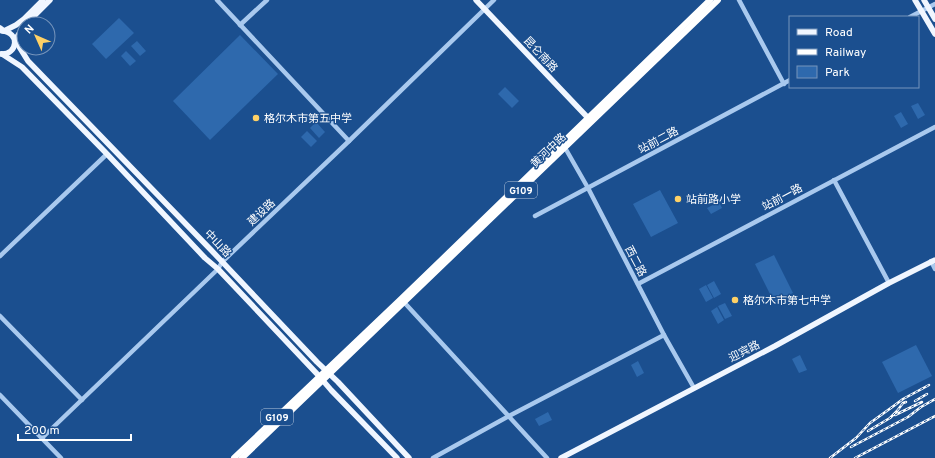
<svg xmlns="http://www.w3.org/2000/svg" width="935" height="458" font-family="Overpass,'Noto Sans SC',sans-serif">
<rect width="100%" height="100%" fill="#1b4f8f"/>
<g fill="#2e69ad">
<path d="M119,18L134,33L106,59L92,44Z"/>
<path d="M240,35L278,74L210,140L173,101Z"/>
<path d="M137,41L146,51L140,56L131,46Z"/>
<path d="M126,51L136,61L130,66L121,56Z"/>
<path d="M505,87L519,101L512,108L498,94Z"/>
<path d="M918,103L925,115L918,119L911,106Z"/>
<path d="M901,112L908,124L901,128L894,116Z"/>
<path d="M316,122L325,132L319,138L310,128Z"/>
<path d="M307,131L317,141L311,147L301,137Z"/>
<path d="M660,190L678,223L651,237L633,204Z"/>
<path d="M719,202L722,208L711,214L707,208Z"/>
<path d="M774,255L793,293L774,302L755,264Z"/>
<path d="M714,281L721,294L714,298L707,285Z"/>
<path d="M706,285L713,298L706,302L699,289Z"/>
<path d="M725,303L732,316L725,319L718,306Z"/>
<path d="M717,307L724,320L718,324L711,311Z"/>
<path d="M916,345L932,376L898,393L882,362Z"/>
<path d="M800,355L807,370L799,373L792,359Z"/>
<path d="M638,361L644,373L637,377L631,365Z"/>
<path d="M548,412L552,420L539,426L535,419Z"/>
</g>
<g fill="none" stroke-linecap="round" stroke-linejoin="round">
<g stroke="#a9c9ee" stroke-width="4.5">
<path d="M217,0L349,141"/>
<path d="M739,0L784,84"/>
<path d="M910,17L935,4"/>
<path d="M240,25L267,0"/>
<path d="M564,146L588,188L664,335L694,388"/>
<path d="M834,180L889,283"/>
<path d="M535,216L790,80"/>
<path d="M0,256L107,154"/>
<path d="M931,261L935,269"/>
<path d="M638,284L935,127"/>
<path d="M402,300L547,458"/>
<path d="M0,316L82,400"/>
<path d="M0,395L61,458"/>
<path d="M42,438L218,269L222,262L349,141L494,0"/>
<path d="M433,458L509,416L664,335"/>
</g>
<g stroke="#f0f6ff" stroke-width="5.5">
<path d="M476,0L590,120"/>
<path d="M915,0L935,34"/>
<path d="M924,0L935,19"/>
<path d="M26,24L50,0"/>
<path d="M24,26L15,40L28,61L212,251L317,362L338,382L409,458"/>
<path d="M0,28L4,31L16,25L24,19L43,0"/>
<path d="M1,54C18,55 20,32 2,31"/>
<path d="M2,54L22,67L107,154L205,258L218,269L319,376L331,390L397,458"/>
<path d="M561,458L775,346L889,283L935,260"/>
</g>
<g stroke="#fff" stroke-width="6">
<path d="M234,458L401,299L710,0"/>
<path d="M242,458L718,0"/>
</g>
<defs>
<g id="rail">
<path d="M915,401L927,394"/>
<path d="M895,415L922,402"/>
<path d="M868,431L890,418L897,411L903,403L906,402"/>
<path d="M851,447L908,417L921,407L935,399"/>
<path d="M830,458L856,438L870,423L895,405L903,399L929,385"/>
<path d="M855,458L935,416"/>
</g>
</defs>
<use href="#rail" stroke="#fff" stroke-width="2.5"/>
<use href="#rail" stroke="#1b4f8f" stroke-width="1" stroke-dasharray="3" stroke-linecap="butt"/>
</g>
<g fill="#ffd166" stroke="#1b4f8f" stroke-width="1.5">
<circle cx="256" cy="118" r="4"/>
<circle cx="678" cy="199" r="4"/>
<circle cx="735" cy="300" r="4"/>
</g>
<g text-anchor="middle" stroke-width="3" stroke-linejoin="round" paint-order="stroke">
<g fill="#1b4f8f" stroke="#bbcadd" stroke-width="1">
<rect x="505" y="182" width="32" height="16" rx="3"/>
<rect x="261" y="409" width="32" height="16" rx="3"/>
</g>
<g font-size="10" font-weight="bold" fill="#fff">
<text x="521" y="194">G109</text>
<text x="277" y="421">G109</text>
</g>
<g font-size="11" fill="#fff" stroke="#1b4f8f">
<text transform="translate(541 54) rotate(47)" y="4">昆仑南路</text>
<text transform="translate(658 140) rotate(-28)" y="4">站前二路</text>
<text transform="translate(548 150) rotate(-44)" y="4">黄河中路</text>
<text transform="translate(782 197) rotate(-28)" y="4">站前一路</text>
<text transform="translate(261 212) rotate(-43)" y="4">建设路</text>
<text transform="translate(218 243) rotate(46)" y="4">中山路</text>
<text transform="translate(636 261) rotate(62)" y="4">西二路</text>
<text transform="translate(744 351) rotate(-27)" y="4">迎宾路</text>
</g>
<g font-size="11" fill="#fff" stroke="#1b4f8f" text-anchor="start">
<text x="264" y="122">格尔木市第五中学</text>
<text x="686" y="203">站前路小学</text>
<text x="743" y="304">格尔木市第七中学</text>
</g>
</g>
<rect x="789" y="16" width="130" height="72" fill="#1b4f8f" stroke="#7695bc"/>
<rect x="797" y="29" width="20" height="6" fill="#f0f6ff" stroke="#7695bc"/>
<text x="825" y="36" font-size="12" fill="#ffffff">Road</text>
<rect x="797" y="49" width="20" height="6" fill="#ffffff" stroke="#7695bc"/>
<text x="825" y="56" font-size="12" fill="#ffffff">Railway</text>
<rect x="797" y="66" width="20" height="12" fill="#2e69ad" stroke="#7695bc"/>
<text x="825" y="76" font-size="12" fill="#ffffff">Park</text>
<g transform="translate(36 36) rotate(315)"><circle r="19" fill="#1b4f8f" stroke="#7695bc"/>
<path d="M0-3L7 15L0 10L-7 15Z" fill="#ffd166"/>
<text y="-6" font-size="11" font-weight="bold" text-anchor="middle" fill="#ffffff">N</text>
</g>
<path d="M18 434v6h113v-6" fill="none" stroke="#ffffff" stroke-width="2"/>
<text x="24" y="434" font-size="12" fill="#ffffff" stroke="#1b4f8f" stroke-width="3" paint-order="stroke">200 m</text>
</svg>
